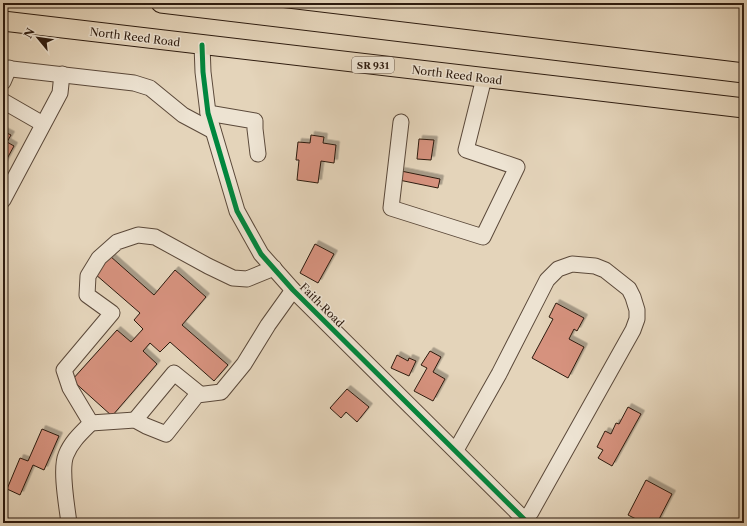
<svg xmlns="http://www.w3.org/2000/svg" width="747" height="526" font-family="'Libre Caslon Text',serif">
<defs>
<filter id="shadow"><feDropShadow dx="3.5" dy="-3.5" stdDeviation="0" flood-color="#0004"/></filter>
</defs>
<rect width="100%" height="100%" fill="#e4d4ba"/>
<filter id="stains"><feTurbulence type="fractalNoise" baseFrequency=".005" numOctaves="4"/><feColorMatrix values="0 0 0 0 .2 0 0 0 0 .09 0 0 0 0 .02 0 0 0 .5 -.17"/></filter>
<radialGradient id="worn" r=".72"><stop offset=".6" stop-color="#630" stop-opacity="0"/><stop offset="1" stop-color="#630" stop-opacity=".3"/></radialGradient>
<g fill="#d6927e" stroke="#2d1b0f" filter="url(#shadow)">
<path d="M3,131L11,135L7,142L14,146L3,166Z"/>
<path d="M311,135L324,137L323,143L336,145L334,163L321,161L318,183L297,180L299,160H296L298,142L310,143Z"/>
<path d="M419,139L434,140L431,160L417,159Z"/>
<path d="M401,171L440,179L438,188L399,180Z"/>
<path d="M315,244L334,254L318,283L300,273Z"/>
<path d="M110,256L154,295L175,270L206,297L182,325L228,365L214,381L170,342L160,352L150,343L143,351L157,364L112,416L72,380L117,330L131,342L143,329L134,320L140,313L95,274Z"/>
<path d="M556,303L584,318L577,331L574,329L569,339L584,347L568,378L532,358L553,319L549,317Z"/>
<path d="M430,351L441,357L433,372L445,379L433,401L414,391L427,368L421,365Z"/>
<path d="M397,355L408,361L409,358L416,361L409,376L391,368Z"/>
<path d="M347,389L369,407L357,422L346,412L341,418L330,408Z"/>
<path d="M628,407L641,414L612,466L598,458L603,450L597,447L605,431L611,434L616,423L619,424Z"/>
<path d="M42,429L59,436L44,470L33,465L20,495L7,489L20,458L28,461Z"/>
<path d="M646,480L672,494L657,523H644L628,515Z"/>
</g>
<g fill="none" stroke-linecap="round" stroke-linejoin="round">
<defs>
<g id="minor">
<path d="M202,45L203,72L208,113L237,211L261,254L293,290L528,523"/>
<path d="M3,68L134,83L150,88L183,115L213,131"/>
<path d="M3,82L9,68"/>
<path d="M3,101L43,124"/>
<path d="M208,113L255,121V129L258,154"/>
<path d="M401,122L391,208L483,237L517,167L466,150L484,78"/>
<path d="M3,200L60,93L62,74"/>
<path d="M135,420L174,373L200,394"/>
<path d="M91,423L135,420L146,426L166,434L197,395L221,392L244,364L268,325L293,290"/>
<path d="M456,450L499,374L547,280L558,269L572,264L595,266L605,270L629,289L633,297L637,310V319L633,330L531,512L525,519"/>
<path d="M69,523C67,507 60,469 66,455C71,442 81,433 91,423L70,388L64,370L112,313L87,295L88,276L99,258L117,242L138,235L155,237L208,266L233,278L247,279L274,268"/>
</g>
<g id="major">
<path d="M161,3L744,73"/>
<path d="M3,21L744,108"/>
</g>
</defs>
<use href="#minor" stroke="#5b493a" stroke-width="17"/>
<use href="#major" stroke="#2d1b0f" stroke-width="21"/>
<use href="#minor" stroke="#ede3d2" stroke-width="15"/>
<use href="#major" stroke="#e4d4ba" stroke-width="19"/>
<defs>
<path id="cycleway" d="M202,45L203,72L208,113L237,211L261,254L293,290L528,523"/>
</defs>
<use href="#cycleway" stroke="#ede3d2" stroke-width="8"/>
<use href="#cycleway" stroke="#00873e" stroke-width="5"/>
</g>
<g text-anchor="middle" stroke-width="3" stroke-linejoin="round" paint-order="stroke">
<rect fill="#ede3d2" stroke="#67574a" stroke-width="1" x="352" y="57" width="42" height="16" rx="3"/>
<g font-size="10" font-weight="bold" fill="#2d1b0f">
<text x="373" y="69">SR 931</text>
</g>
<g font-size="11" fill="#2d1b0f" stroke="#ede3d2">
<text transform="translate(135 37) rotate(7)" y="4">North Reed Road</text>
<text transform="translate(457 75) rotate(7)" y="4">North Reed Road</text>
<text transform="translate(322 305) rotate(45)" y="4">Faith Road</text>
</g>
</g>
<rect width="747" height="526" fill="none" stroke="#e4d4ba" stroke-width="16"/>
<rect x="4" y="4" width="739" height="518" fill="none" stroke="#2d1b0f" stroke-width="2"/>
<rect x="8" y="8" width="731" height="510" fill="none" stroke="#2d1b0f"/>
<g transform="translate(38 38) rotate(299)" stroke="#ede3d2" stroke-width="3" paint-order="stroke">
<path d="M0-3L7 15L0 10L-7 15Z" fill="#2d1b0f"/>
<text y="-6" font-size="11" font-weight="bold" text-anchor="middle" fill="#2d1b0f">N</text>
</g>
<rect width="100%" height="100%" filter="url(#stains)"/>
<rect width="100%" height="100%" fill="url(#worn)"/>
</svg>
